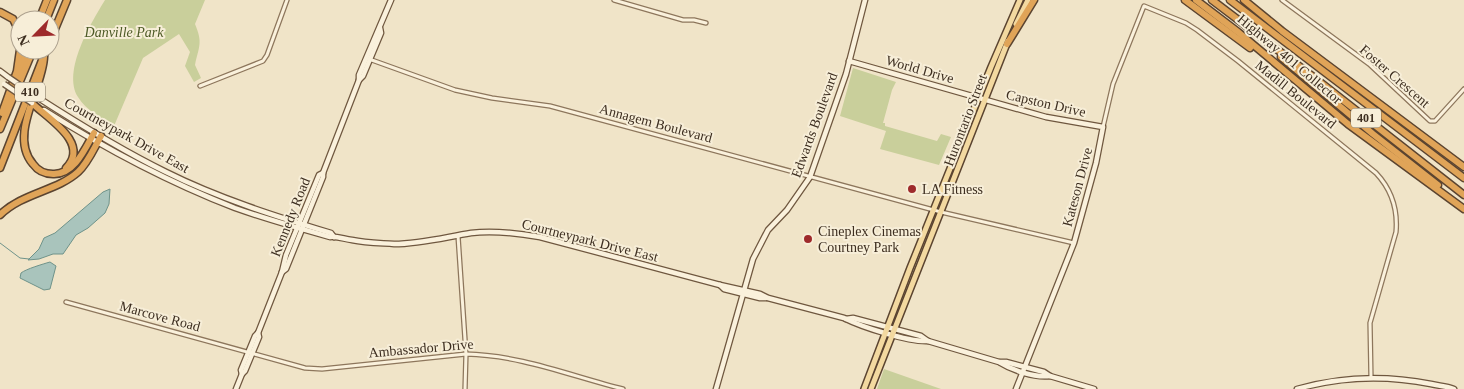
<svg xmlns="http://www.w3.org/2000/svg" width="1464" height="389" font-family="'Times New Roman',serif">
<rect width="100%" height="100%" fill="#f0e4c8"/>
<g fill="#c9cf9b">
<path d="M105,0H205L195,24C203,43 199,46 195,65L201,78L194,82L185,66L190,52L179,34L143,58L114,126C101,118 86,110 78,97C62,71 91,23 105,0Z"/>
<path d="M853,68L896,82L892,90L883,123H885V126L937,141L941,134L951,137L939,165L880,149L886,131L840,116Z"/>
<path d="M884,369L941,389H877Z"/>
</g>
<g fill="#a9c4bc" stroke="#6f938a">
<path d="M110,189L109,204L105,213L88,228L76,235L63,254H53L39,259L28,260L39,249L44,238L55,233L103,192Z"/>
<path d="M50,262L56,266L50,289L44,290L20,278L21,273C26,269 43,264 50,262Z"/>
</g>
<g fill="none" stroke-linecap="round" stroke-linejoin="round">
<path stroke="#6f938a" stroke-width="1" d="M0,243L20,258L29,259"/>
<defs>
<g id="street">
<path d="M614,0L683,20H694L706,23"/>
<path d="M1282,0L1369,64L1430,121H1435L1464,89"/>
<path d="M369,59L455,90L492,98L550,106L941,212L1074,243"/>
<path d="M200,86L263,61L267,55L287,0"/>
<path d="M1103,127L1113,84L1144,6L1186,23L1197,30L1238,61L1376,173C1392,190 1398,209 1396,232L1370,323L1371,377"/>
<path d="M458,236L466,354L465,389"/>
<path d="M66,302L305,368L322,369L466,354C520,355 571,376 623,389"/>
</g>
<g id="secondary">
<path d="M849,61L1046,117L1103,127L1096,163L1074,243L1016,389"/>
<path d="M0,71L8,77"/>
<path d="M359,80L363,76L381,33L380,28"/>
<path d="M37,97C79,124 121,150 166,172C218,198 275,216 331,233L334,237"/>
<path d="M44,110C104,148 168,182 235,208C266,219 298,228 330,237C337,236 344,239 352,240C366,243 380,243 394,244C420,244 446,237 471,233C494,230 517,233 540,237L720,285L760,294L768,298L844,318C862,327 908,342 928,341"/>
<path d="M282,272L286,269L323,177V173L359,80V75L391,0"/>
<path d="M720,285L724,289L760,298H766"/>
<path d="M846,319L853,318L921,336L928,341L999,362C1012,370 1034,378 1050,376"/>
<path d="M1000,362H1006L1044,372L1050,376L1094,389"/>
<path d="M242,374L245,371L259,337L258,333"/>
<path d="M236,389L242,374L241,370L255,336L258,333L282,272L286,255L319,175L323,173"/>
<path d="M716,389L753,259L768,230L787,210L810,177L846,74L865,0"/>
<path d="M1297,389C1342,376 1386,375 1431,384C1439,386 1446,386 1454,389"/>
</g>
<g id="primary">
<path d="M1016,24L1028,0"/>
<path d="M864,389L910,268L991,67L1020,0"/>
<path d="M871,389L1008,41"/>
</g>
<g id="highway">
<path d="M1185,0L1250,48"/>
<path d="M1196,0L1238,32L1348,124L1464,209"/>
<path d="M1212,0L1316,79L1464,195"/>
<path d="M1230,0L1464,178"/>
<path d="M1244,0L1282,31L1464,167"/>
<path d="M0,12L13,19L20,33"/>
<path d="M39,20L47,0"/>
<path d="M46,20L54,0"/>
<path d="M50,41L67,0"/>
<path d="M1007,44L1034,0"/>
<path d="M44,57C43,88 8,135 33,164C38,171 45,174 53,174C74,175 85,149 94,133"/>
<path d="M1281,57L1373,134L1438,185"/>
<path d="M17,77L27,50"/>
<path d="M32,103C47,118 91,143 66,168"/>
<path d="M2,113L17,71L20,50"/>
<path d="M0,129L33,50"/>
<path d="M0,168L46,50"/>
<path d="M0,215C22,193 57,191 78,172C88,163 94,148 101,136"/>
</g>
</defs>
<use href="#street" stroke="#8d765c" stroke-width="5.5"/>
<use href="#secondary" stroke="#6f573f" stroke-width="7"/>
<use href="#primary" stroke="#5b4430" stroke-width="8"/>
<use href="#highway" stroke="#5b4430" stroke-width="9"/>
<use href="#street" stroke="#faf1dc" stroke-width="3"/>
<use href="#secondary" stroke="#faf1dc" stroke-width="4.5"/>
<use href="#primary" stroke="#f3d9a0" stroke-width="5"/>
<use href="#highway" stroke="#e0a458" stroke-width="6"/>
<defs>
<g id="secondary-bridge">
<path d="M8,77L37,97"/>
<path d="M4,84L32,103"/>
</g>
</defs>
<use href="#secondary-bridge" stroke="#6f573f" stroke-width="7" stroke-linecap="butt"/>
<use href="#secondary-bridge" stroke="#faf1dc" stroke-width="4.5"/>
</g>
<g fill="#9e2a2b" stroke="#f7eed8" stroke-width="2">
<circle cx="912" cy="189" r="5"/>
<circle cx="808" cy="239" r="5"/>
</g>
<g text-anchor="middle" stroke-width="4" stroke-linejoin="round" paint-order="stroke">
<g fill="#f7eed8" stroke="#756857" stroke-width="1">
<rect x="15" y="82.5" width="30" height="19" rx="4"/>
<rect x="1351" y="108.5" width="30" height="19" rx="4"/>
</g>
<g font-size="12" font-weight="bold" fill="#3d2e20">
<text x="30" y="96">410</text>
<text x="1366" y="122">401</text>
</g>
<g font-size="14" font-style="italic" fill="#4d5a26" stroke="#f7eed8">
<text x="124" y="37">Danville Park</text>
</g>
<g font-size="14" fill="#3d2e20" stroke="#f7eed8">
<text transform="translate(1290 59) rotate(40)" y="5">Highway 401 Collector</text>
<text transform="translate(920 69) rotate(16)" y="5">World Drive</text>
<text transform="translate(1395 76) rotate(41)" y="5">Foster Crescent</text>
<text transform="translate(1296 94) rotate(39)" y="5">Madill Boulevard</text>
<text transform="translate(1046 103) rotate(13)" y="5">Capston Drive</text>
<text transform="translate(965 120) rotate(-69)" y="5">Hurontario Street</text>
<text transform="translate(656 123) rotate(15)" y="5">Annagem Boulevard</text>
<text transform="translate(814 125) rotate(-70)" y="5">Edwards Boulevard</text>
<text transform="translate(127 135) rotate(29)" y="5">Courtneypark Drive East</text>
<text transform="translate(1077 187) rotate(-75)" y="5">Kateson Drive</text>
<text transform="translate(290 217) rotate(-68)" y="5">Kennedy Road</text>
<text transform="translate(590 240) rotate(14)" y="5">Courtneypark Drive East</text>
<text transform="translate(160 316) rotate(15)" y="5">Marcove Road</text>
<text transform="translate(421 348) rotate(-5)" y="5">Ambassador Drive</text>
</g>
<g font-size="14" fill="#3d2e20" stroke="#f7eed8" text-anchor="start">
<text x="922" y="194">LA Fitness</text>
<text x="818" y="236">Cineplex Cinemas<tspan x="818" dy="16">Courtney Park</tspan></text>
</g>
</g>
<g transform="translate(35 35) rotate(246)"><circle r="24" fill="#f7eed8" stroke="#ada18e"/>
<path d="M0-4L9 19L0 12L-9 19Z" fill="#9e2a2b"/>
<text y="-8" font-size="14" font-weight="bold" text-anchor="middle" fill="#3d2e20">N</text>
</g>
</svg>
